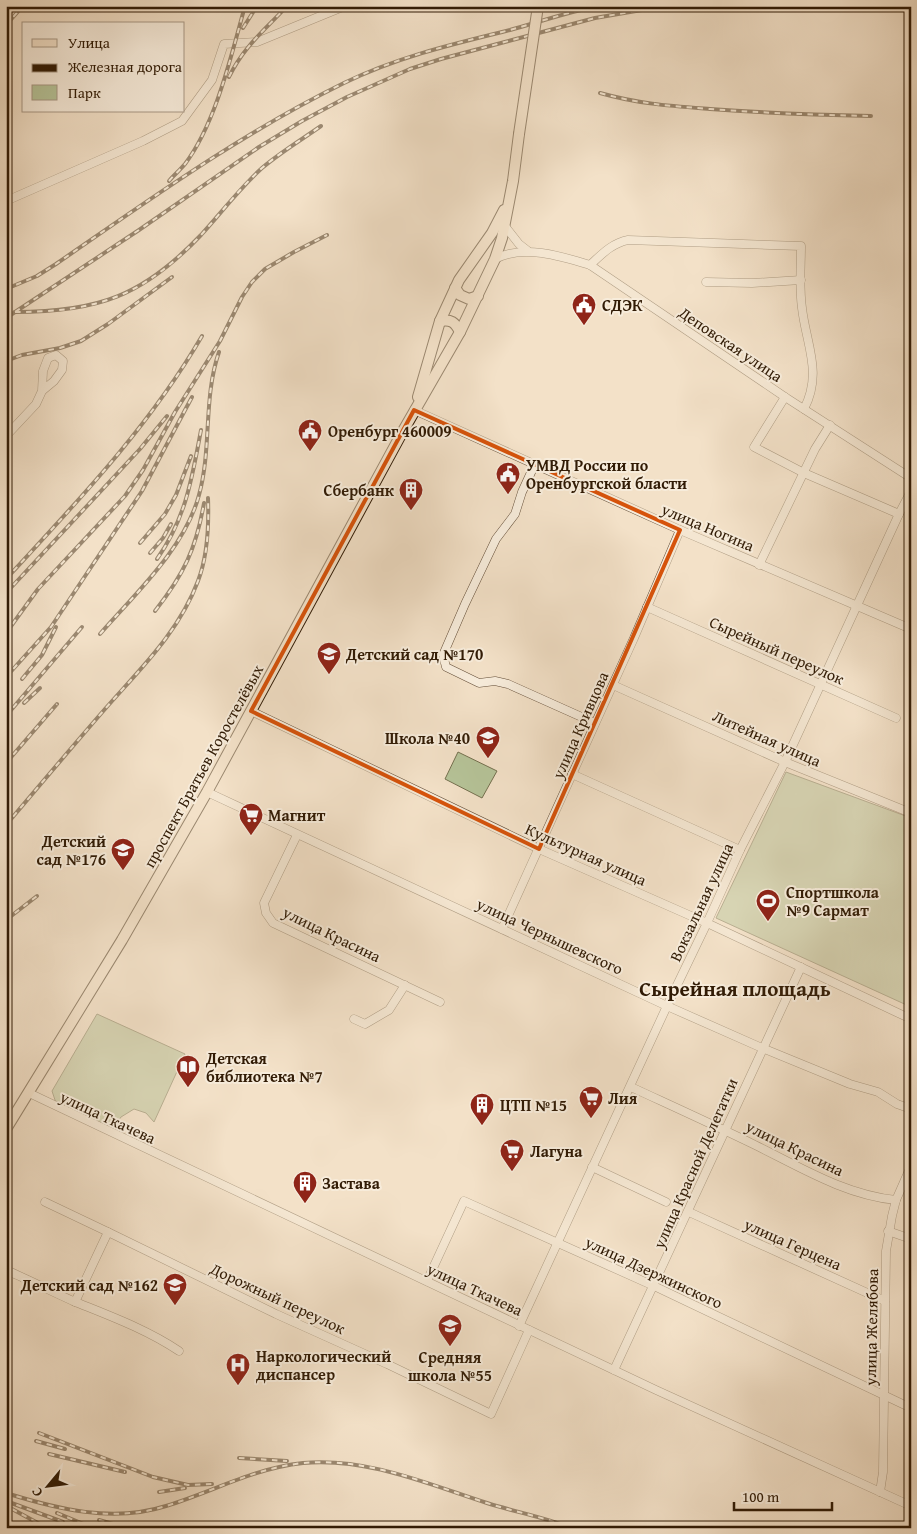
<svg xmlns="http://www.w3.org/2000/svg" width="917" height="1534" font-family="'Gentium Book Plus',serif">
<rect width="100%" height="100%" fill="#f3e1c8"/>
<filter id="stains"><feTurbulence type="fractalNoise" baseFrequency=".004" numOctaves="4"/><feColorMatrix values="0 0 0 0 .2 0 0 0 0 .09 0 0 0 0 .02 0 0 0 .5 -.17"/></filter>
<radialGradient id="worn" r=".72"><stop offset=".6" stop-color="#630" stop-opacity="0"/><stop offset="1" stop-color="#630" stop-opacity=".3"/></radialGradient>
<g fill="#b6c499" stroke="#74704f">
<path d="M458,752L497,771L482,798L445,779Z"/>
<path d="M786,772L911,818V1007L716,918Z"/>
<path d="M97,1014L185,1054L154,1122L146,1113L134,1109L121,1117L112,1129L56,1103L52,1091Z"/>
</g>
<g fill="none" stroke-linecap="round" stroke-linejoin="round">
<defs>
<g id="minor">
<path d="M6,201L143,141L182,121L212,80L224,44L257,42L345,6"/>
<path d="M504,225L519,244L528,251"/>
<path d="M495,259C523,244 561,256 590,265L785,397L911,478"/>
<path d="M590,265C601,255 612,243 628,240L801,246C801,266 799,287 802,308C806,344 823,373 804,409"/>
<path d="M706,282L752,283L801,280"/>
<path d="M785,397L754,447L804,473L899,514"/>
<path d="M414,410L680,530L911,629"/>
<path d="M6,436L36,404L42,391L54,381L62,370L63,361L56,355L48,358L43,371L42,391"/>
<path d="M534,466L522,492L515,514L496,539L465,604L443,655L446,667L479,683L495,681L508,684L595,723"/>
<path d="M759,565L815,449L830,425"/>
<path d="M647,607L896,718"/>
<path d="M613,685L785,762L911,813"/>
<path d="M251,711L539,849L707,923L911,1019"/>
<path d="M572,774L740,850"/>
<path d="M207,792L667,1006L762,1048L850,1084L878,1092L897,1104L911,1109"/>
<path d="M297,835L264,903L266,913L273,923L440,1002"/>
<path d="M502,929L634,638L680,530"/>
<path d="M354,1019L365,1024L389,1010L405,985"/>
<path d="M631,1087C672,1106 714,1125 755,1145C800,1167 845,1195 896,1200"/>
<path d="M29,1093L656,1390L911,1506"/>
<path d="M592,1167L666,1202"/>
<path d="M45,1202L108,1232"/>
<path d="M689,1212L885,1301"/>
<path d="M888,1231L911,1239"/>
<path d="M6,1270C29,1280 51,1291 73,1301C110,1316 146,1329 179,1351"/>
<path d="M427,1281L464,1201L654,1286L911,1408"/>
<path d="M75,1302L108,1232L276,1314L387,1364L491,1414L529,1330"/>
<path d="M519,1326L667,1006L707,923L740,850L785,762L899,514L911,491"/>
<path d="M614,1370L801,967"/>
<path d="M880,1492L883,1472L886,1251L892,1216L896,1200L911,1166"/>
</g>
<g id="major">
<path d="M455,288L460,295L469,299L478,296"/>
<path d="M440,321C451,319 455,322 460,332"/>
<path d="M418,397L440,321L459,280L492,233L504,210"/>
<path d="M6,1129L122,940L207,792L403,431L460,332L495,259L502,238L513,181L519,134"/>
</g>
</defs>
<use href="#minor" stroke="#624c36" stroke-width="9"/>
<use href="#major" stroke="#311b05" stroke-width="12"/>
<use href="#minor" stroke="#f7ecdb" stroke-width="8"/>
<use href="#major" stroke="#f3e1c8" stroke-width="10"/>
<defs>
<g id="rail">
<path d="M874,6L911,10"/>
<path d="M6,25L23,6"/>
<path d="M243,28L257,6"/>
<path d="M229,77C244,46 264,31 287,6"/>
<path d="M600,93C639,104 671,106 710,109C764,113 817,115 871,116"/>
<path d="M169,181C174,175 180,170 185,164C216,123 231,56 245,6"/>
<path d="M908,213L911,214"/>
<path d="M6,289L37,276L56,264C149,200 242,133 344,83C397,57 453,44 510,30C539,22 568,12 598,6"/>
<path d="M15,312C98,312 143,296 201,235C221,213 240,188 262,168C281,152 301,140 321,126"/>
<path d="M6,318L139,230L259,147L302,121L347,97L410,69L441,59L595,18L665,6"/>
<path d="M6,361L22,355L60,348L81,341L108,324L172,277"/>
<path d="M140,543L165,514L176,495L191,456"/>
<path d="M150,553L163,538L171,524"/>
<path d="M157,559C186,518 192,478 201,430"/>
<path d="M6,579C77,502 149,427 202,336"/>
<path d="M6,593L140,449L167,416"/>
<path d="M155,611C184,574 196,549 204,503"/>
<path d="M6,633L38,589L125,496L143,470L175,412L220,341L242,297L252,282L265,269L294,252L327,235"/>
<path d="M100,634C135,594 185,548 199,495C212,448 203,398 219,352"/>
<path d="M6,677L51,627L142,491L192,397"/>
<path d="M22,679L42,655L56,627"/>
<path d="M24,703L40,688"/>
<path d="M6,716L82,627"/>
<path d="M6,763L57,704"/>
<path d="M6,825C39,786 72,747 105,709C140,669 179,632 198,581C208,555 209,526 208,498"/>
<path d="M6,920L37,896"/>
<path d="M39,1433L153,1477L188,1485L212,1484"/>
<path d="M36,1441L65,1449"/>
<path d="M49,1454L125,1472"/>
<path d="M239,1458L287,1461"/>
<path d="M159,1492L185,1488"/>
<path d="M6,1493C57,1509 113,1523 166,1506C215,1491 251,1469 303,1463C366,1457 428,1484 487,1503C515,1512 544,1517 571,1528"/>
<path d="M6,1501L63,1522"/>
<path d="M12,1509L47,1528"/>
<path d="M57,1513L93,1528"/>
<path d="M99,1520L127,1528"/>
</g>
</defs>
<use href="#rail" stroke="#311b05" stroke-width="4"/>
<use href="#rail" stroke="#f7ecdb" stroke-width="2" stroke-dasharray="5.5" stroke-linecap="butt"/>
<defs>
<path id="major-bridge" d="M519,134L538,6"/>
</defs>
<use href="#major-bridge" stroke="#311b05" stroke-width="12" stroke-linecap="butt"/>
<use href="#major-bridge" stroke="#f3e1c8" stroke-width="10"/>
</g>
<path d="M0 0H917V1534H0ZM414,410L680,530L539,849L251,711Z" fill="#f3e1c8" fill-opacity=".55" fill-rule="evenodd"/>
<path fill="none" stroke="#d6530b" stroke-width="4" stroke-linejoin="round" d="M414,410L680,530L539,849L251,711Z"/>
<defs>
<symbol id="civic-pin" viewBox="-11 -11 22 30"><path d="M0 17L-7.5 6A9.5 9.5 0 1 1 7.5 6Z" fill="#8f2418" stroke="#f7ecdb"/><path d="M-.6-6.5H3V-4.5H.6V-3L4-1V1h2V6H-6V1h2V-1L-.6-3ZM-1.2 2.5V6h2.4V2.5Z" fill="#fff"/></symbol>
<symbol id="building-pin" viewBox="-11 -11 22 30"><path d="M0 17L-7.5 6A9.5 9.5 0 1 1 7.5 6Z" fill="#8f2418" stroke="#f7ecdb"/><path d="M-4-6H4V6H1V3H-1V6H-4ZM-2.5-4.3h1.7v1.8h-1.7ZM.8-4.3h1.7v1.8H.8ZM-2.5-1h1.7V.8h-1.7ZM.8-1h1.7V.8H.8Z" fill="#fff"/></symbol>
<symbol id="school-pin" viewBox="-11 -11 22 30"><path d="M0 17L-7.5 6A9.5 9.5 0 1 1 7.5 6Z" fill="#8f2418" stroke="#f7ecdb"/><path d="M0-5L7-2L0 1L-7-2ZM-4 1L0 2.5L4 1V4Q0 6-4 4Z" fill="#fff"/></symbol>
<symbol id="supermarket-pin" viewBox="-11 -11 22 30"><path d="M0 17L-7.5 6A9.5 9.5 0 1 1 7.5 6Z" fill="#8f2418" stroke="#f7ecdb"/><path d="M-6-5.5h2.5l.6 2H6L4.5 2H-2.5L-4.4-4H-6ZM-1.5 3.2a1.3 1.3 0 1 0 .1 0ZM3 3.2a1.3 1.3 0 1 0 .1 0Z" fill="#fff"/></symbol>
<symbol id="stadium-pin" viewBox="-11 -11 22 30"><path d="M0 17L-7.5 6A9.5 9.5 0 1 1 7.5 6Z" fill="#8f2418" stroke="#f7ecdb"/><path d="M0-5a6.5 5 0 1 0 0 10a6.5 5 0 1 0 0-10ZM-3.5-1.8h7v3.6h-7Z" fill="#fff"/></symbol>
<symbol id="library-pin" viewBox="-11 -11 22 30"><path d="M0 17L-7.5 6A9.5 9.5 0 1 1 7.5 6Z" fill="#8f2418" stroke="#f7ecdb"/><path d="M-6-4Q-3-5.5-.7-3.5V5Q-3 3-6 4ZM6-4Q3-5.5 .7-3.5V5Q3 3 6 4Z" fill="#fff"/></symbol>
<symbol id="hospital-pin" viewBox="-11 -11 22 30"><path d="M0 17L-7.5 6A9.5 9.5 0 1 1 7.5 6Z" fill="#8f2418" stroke="#f7ecdb"/><path d="M-5-5h3v3.5h4V-5h3V5h-3V1.5h-4V5h-3Z" fill="#fff"/></symbol>
</defs>
<g fill-rule="evenodd">
<use href="#civic-pin" x="570" y="291" width="28" height="38"/>
<use href="#civic-pin" x="296" y="417" width="28" height="38"/>
<use href="#civic-pin" x="494" y="460" width="28" height="38"/>
<use href="#building-pin" x="397" y="476" width="28" height="38"/>
<use href="#school-pin" x="315" y="640" width="28" height="38"/>
<use href="#school-pin" x="474" y="724" width="28" height="38"/>
<use href="#supermarket-pin" x="237" y="801" width="28" height="38"/>
<use href="#school-pin" x="109" y="836" width="28" height="38"/>
<use href="#stadium-pin" x="754" y="887" width="28" height="38"/>
<use href="#library-pin" x="174" y="1053" width="28" height="38"/>
<use href="#supermarket-pin" x="577" y="1084" width="28" height="38"/>
<use href="#building-pin" x="468" y="1091" width="28" height="38"/>
<use href="#supermarket-pin" x="498" y="1137" width="28" height="38"/>
<use href="#building-pin" x="291" y="1169" width="28" height="38"/>
<use href="#school-pin" x="161" y="1271" width="28" height="38"/>
<use href="#school-pin" x="436" y="1312" width="28" height="38"/>
<use href="#hospital-pin" x="224" y="1351" width="28" height="38"/>
</g>
<g text-anchor="middle" stroke-width="4" stroke-linejoin="round" paint-order="stroke">
<g font-size="16" font-weight="bold" fill="#311b05" stroke="#f7ecdb" text-anchor="start">
<text x="602" y="311">СДЭК</text>
<text x="328" y="437">Оренбург 460009</text>
<text x="526" y="471">УМВД России по<tspan x="526" dy="18">Оренбургской бласти</tspan></text>
<text x="394" y="496" text-anchor="end">Сбербанк</text>
<text x="346" y="660">Детский сад №170</text>
<text x="470" y="744" text-anchor="end">Школа №40</text>
<text x="268" y="821">Магнит</text>
<text x="106" y="847" text-anchor="end">Детский<tspan x="106" dy="18">сад №176</tspan></text>
<text x="786" y="898">Спортшкола<tspan x="786" dy="18">№9 Сармат</tspan></text>
<text x="206" y="1064">Детская<tspan x="206" dy="18">библиотека №7</tspan></text>
<text x="608" y="1104">Лия</text>
<text x="500" y="1111">ЦТП №15</text>
<text x="530" y="1157">Лагуна</text>
<text x="322" y="1189">Застава</text>
<text x="158" y="1291" text-anchor="end">Детский сад №162</text>
<text x="256" y="1362">Наркологический<tspan x="256" dy="18">диспансер</tspan></text>
<text x="450" y="1363" text-anchor="middle">Средняя<tspan x="450" dy="18">школа №55</tspan></text>
</g>
<g font-size="16" fill="#311b05" stroke="#f7ecdb">
<text transform="translate(731 344) rotate(34)" y="6">Деповская улица</text>
<text transform="translate(708 527) rotate(23)" y="6">улица Ногина</text>
<text transform="translate(777 650) rotate(24)" y="6">Сырейный переулок</text>
<text transform="translate(580 725) rotate(-66)" y="6">улица Кривцова</text>
<text transform="translate(767 738) rotate(24)" y="6">Литейная улица</text>
<text transform="translate(203 766) rotate(-61)" y="6">проспект Братьев Коростелёвых</text>
<text transform="translate(586 854) rotate(24)" y="6">Культурная улица</text>
<text transform="translate(701 902) rotate(-65)" y="6">Вокзальная улица</text>
<text transform="translate(332 934) rotate(26)" y="6">улица Красина</text>
<text transform="translate(550 936) rotate(25)" y="6">улица Чернышевского</text>
<text transform="translate(108 1117) rotate(25)" y="6">улица Ткачева</text>
<text transform="translate(795 1148) rotate(26)" y="6">улица Красина</text>
<text transform="translate(695 1163) rotate(-66)" y="6">улица Красной Делегатки</text>
<text transform="translate(793 1244) rotate(24)" y="6">улица Герцена</text>
<text transform="translate(654 1272) rotate(25)" y="6">улица Дзержинского</text>
<text transform="translate(475 1289) rotate(25)" y="6">улица Ткачева</text>
<text transform="translate(278 1298) rotate(25)" y="6">Дорожный переулок</text>
<text transform="translate(871 1327) rotate(-89)" y="6">улица Желябова</text>
</g>
<g font-size="21" font-weight="bold" fill="#311b05" stroke="#f7ecdb">
<text x="735" y="996">Сырейная площадь</text>
</g>
</g>
<rect width="917" height="1534" fill="none" stroke="#f3e1c8" stroke-width="25"/>
<rect x="8" y="8" width="902" height="1519" fill="none" stroke="#311b05" stroke-width="2.5"/>
<rect x="12" y="12" width="892" height="1509" fill="none" stroke="#311b05"/>
<rect x="22" y="22" width="162" height="90" fill="#f7ecdb" stroke="#a89885"/>
<rect x="32" y="39" width="25" height="8" fill="#f3e1c8" stroke="#a89885"/>
<text x="68" y="48" font-size="15" fill="#311b05">Улица</text>
<rect x="32" y="64" width="25" height="8" fill="#311b05" stroke="#a89885"/>
<text x="68" y="72" font-size="15" fill="#311b05">Железная дорога</text>
<rect x="32" y="85" width="25" height="15" fill="#b6c499" stroke="#a89885"/>
<text x="68" y="98" font-size="15" fill="#311b05">Парк</text>
<g transform="translate(48 1486) rotate(241)" stroke="#f7ecdb" stroke-width="4" paint-order="stroke">
<path d="M0-4L9 19L0 12L-9 19Z" fill="#311b05"/>
<text y="-8" font-size="14" font-weight="bold" text-anchor="middle" fill="#311b05">С</text>
</g>
<path d="M734 1502v8h98v-8" fill="none" stroke="#311b05" stroke-width="2.5"/>
<text x="742" y="1502" font-size="15" fill="#311b05" stroke="#f7ecdb" stroke-width="4" paint-order="stroke">100 m</text>
<rect width="100%" height="100%" filter="url(#stains)"/>
<rect width="100%" height="100%" fill="url(#worn)"/>
</svg>
